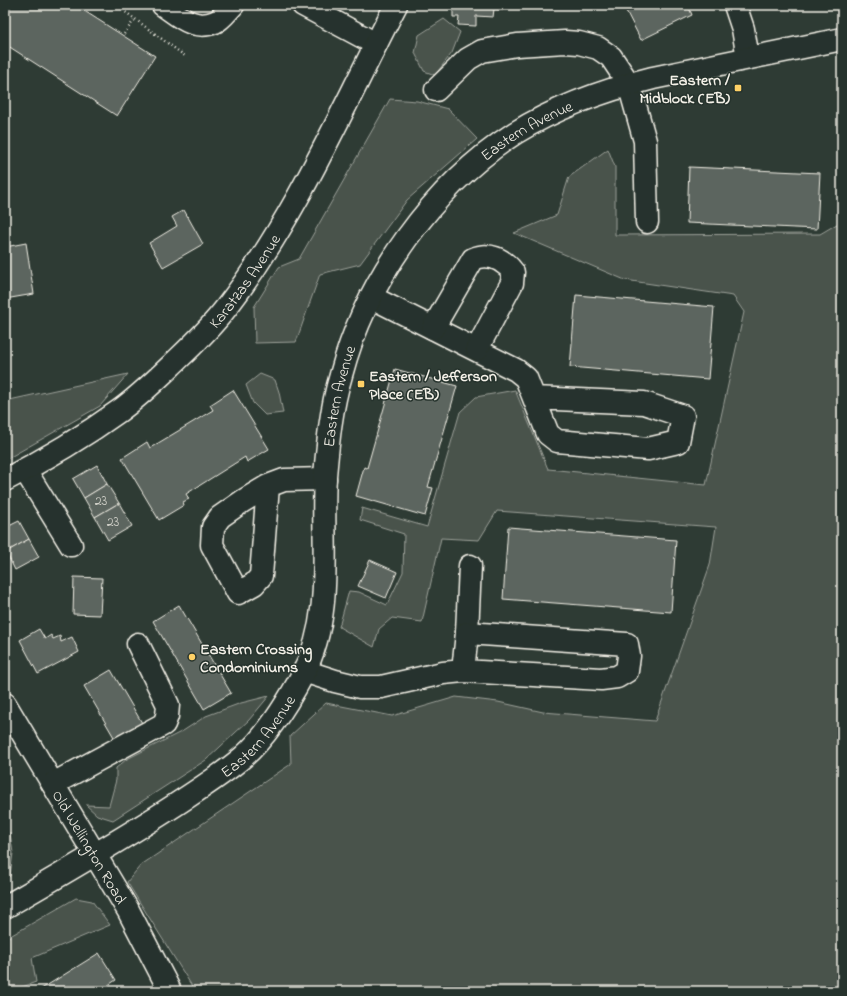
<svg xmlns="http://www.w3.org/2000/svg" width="847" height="996" font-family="'Indie Flower',sans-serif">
<rect width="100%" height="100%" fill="#2e3b34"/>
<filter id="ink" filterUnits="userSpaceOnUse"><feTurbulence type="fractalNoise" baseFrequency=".025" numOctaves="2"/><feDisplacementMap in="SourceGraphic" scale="8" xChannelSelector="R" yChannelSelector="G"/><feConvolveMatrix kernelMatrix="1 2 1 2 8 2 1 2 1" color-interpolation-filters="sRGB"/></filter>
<g filter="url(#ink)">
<g fill="#48524c" stroke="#9ea29a">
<path d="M444,19L460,32L452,53L435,75L424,71L415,53L419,35Z"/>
<path d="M390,99L417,101L448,109L477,139L407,200L360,264L320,274L296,342L255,343L254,307L279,267L299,259Z"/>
<path d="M608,149L615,167V235L820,234L842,221V991H195L127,882L141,865L291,764L290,736L326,703L392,716L456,697L498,702L543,712L655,721L710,565L716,527L497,511L479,540L441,538L422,622L392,618L379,629L374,647L339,627L349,591L359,592L387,605L403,572L404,534L360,520L362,508L427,527L460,412L476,397L515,390L548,469L706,485L744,312L733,296L625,280L514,233L557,215L569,177Z"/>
<path d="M128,374L100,406L5,460V401Z"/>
<path d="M260,374L275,380L279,392L283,413L265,415L253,403L246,385Z"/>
<path d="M269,696L249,720L206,760L113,820L97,815L86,805L109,806L116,780V768L127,759L183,731L206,716L241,703Z"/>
<path d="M5,833H10L13,853L10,876L5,880Z"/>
<path d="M76,898L92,901L110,925L32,958L36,982L11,991H5V939Z"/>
</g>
<g fill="#5c655e" stroke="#f4f1e8">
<path d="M5,5H75L155,56L117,116L5,44Z"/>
<path d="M453,5H503V10L494,9L493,17L476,16V26L458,25L459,17H453Z"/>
<path d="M623,5H688L692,15L641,40Z"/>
<path d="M689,167L820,173L817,229L687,223Z"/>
<path d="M184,210L203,244L163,267L149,243L177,226L172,217Z"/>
<path d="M26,243L34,294L5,299V247Z"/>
<path d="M576,295L714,307L708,379L570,367Z"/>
<path d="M395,369L457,386L428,487L433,488L425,516L356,496L364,467L367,468Z"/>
<path d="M233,390L269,449L247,462L245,457L186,494L189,499L183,502L184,505L159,520L122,458L147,442L150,448L213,410L210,405Z"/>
<path d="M97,465L107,484L84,498L73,479Z"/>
<path d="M107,484L119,503L95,517L84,498Z"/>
<path d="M119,503L132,526L108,540L95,517Z"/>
<path d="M19,521L29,539L6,552L5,528Z"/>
<path d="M508,527L676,540L671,612L503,599Z"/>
<path d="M29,539L39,557L15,570L6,552Z"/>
<path d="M370,560L397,572L386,598L358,586Z"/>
<path d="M74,577L102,578L100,615L73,614Z"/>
<path d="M179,605L231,693L204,709L153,621Z"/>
<path d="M39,629L45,639L51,635L53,639L60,636L61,642L72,637L79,652L38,674L20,640Z"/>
<path d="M111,670L142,723L115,739L84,686Z"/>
<path d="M99,953L116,980L99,991H38Z"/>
</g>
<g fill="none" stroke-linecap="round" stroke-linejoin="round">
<defs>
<g id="minor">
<path d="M163,5C179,16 194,31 215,22C221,20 228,10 233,5"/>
<path d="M303,5L376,44"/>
<path d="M735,5L743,29L748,58"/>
<path d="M436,90L468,59L482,51L517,45L565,42L579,43L598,48L611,57L629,84L645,141L647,222"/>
<path d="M371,297L516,370L526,378L548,434L557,441L648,449L678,442L683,416L644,403L534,398"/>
<path d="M433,328L473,259C489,252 503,259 513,272L512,283L477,349"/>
<path d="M25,470L71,545"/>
<path id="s1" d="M5,480C44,460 83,437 119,411C140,396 159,377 178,359C195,343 212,326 226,308C297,216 343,107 396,5"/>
<path d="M268,486L243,501L220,517L213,527L212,545L238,593L254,584L261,576L268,486L284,480L325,479"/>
<path d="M467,633L470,566"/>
<path d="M304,671L335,681L360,687H381L443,673L463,671L601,679L617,677L627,671L629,656L627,644L467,633L463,671"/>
<path id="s2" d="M5,704L128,910L170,991"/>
<path d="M53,784L164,724L167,716L168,705L138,644"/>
<path id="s3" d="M5,907C62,874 118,842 172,807C196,791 221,776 243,757C268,735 287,704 303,674C335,613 321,542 325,476C328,442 331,408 341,375C366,280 433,186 515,133C557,107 605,90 653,78L842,39"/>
</g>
</defs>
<use href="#minor" stroke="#f4f1e8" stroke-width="25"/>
<g stroke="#f4f1e8" stroke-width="2.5" stroke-dasharray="1 3" stroke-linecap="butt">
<path d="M116,5L185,56"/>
<path d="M124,34L135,19"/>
</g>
<use href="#minor" stroke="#26332d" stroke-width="22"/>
</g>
</g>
<g fill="#ffd166" stroke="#26332d" stroke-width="1.5">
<rect x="734" y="84" width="8" height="8" rx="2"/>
<rect x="357" y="380" width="8" height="8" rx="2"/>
<circle cx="192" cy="657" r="4"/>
</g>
<g text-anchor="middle" stroke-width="3" stroke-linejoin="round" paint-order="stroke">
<g font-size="14" fill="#cecec6">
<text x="101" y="505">23</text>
<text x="113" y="526">23</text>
</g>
<g font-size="16" font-weight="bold" fill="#f4f1e8" stroke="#26332d" text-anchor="start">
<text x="730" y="85" text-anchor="end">Eastern /<tspan x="730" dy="18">Midblock (EB)</tspan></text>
<text x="369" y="381">Eastern / Jefferson<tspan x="369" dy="18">Place (EB)</tspan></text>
<text x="200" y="654">Eastern Crossing<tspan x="200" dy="18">Condominiums</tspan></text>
</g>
<g font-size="16" fill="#f4f1e8" stroke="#26332d">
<text dy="6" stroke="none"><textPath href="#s3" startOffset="1004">Eastern Avenue</textPath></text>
<text dy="6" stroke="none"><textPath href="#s1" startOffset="315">Karatzas Avenue</textPath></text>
<text dy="6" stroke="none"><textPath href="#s3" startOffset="667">Eastern Avenue</textPath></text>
<text dy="6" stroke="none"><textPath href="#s3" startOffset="307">Eastern Avenue</textPath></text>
<text dy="6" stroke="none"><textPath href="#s2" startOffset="166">Old Wellington Road</textPath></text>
</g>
</g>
<rect width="847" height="996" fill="none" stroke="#26332d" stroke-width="20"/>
<rect x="10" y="10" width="827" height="976" fill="none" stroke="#f4f1e8" stroke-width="1.5" filter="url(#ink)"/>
</svg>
